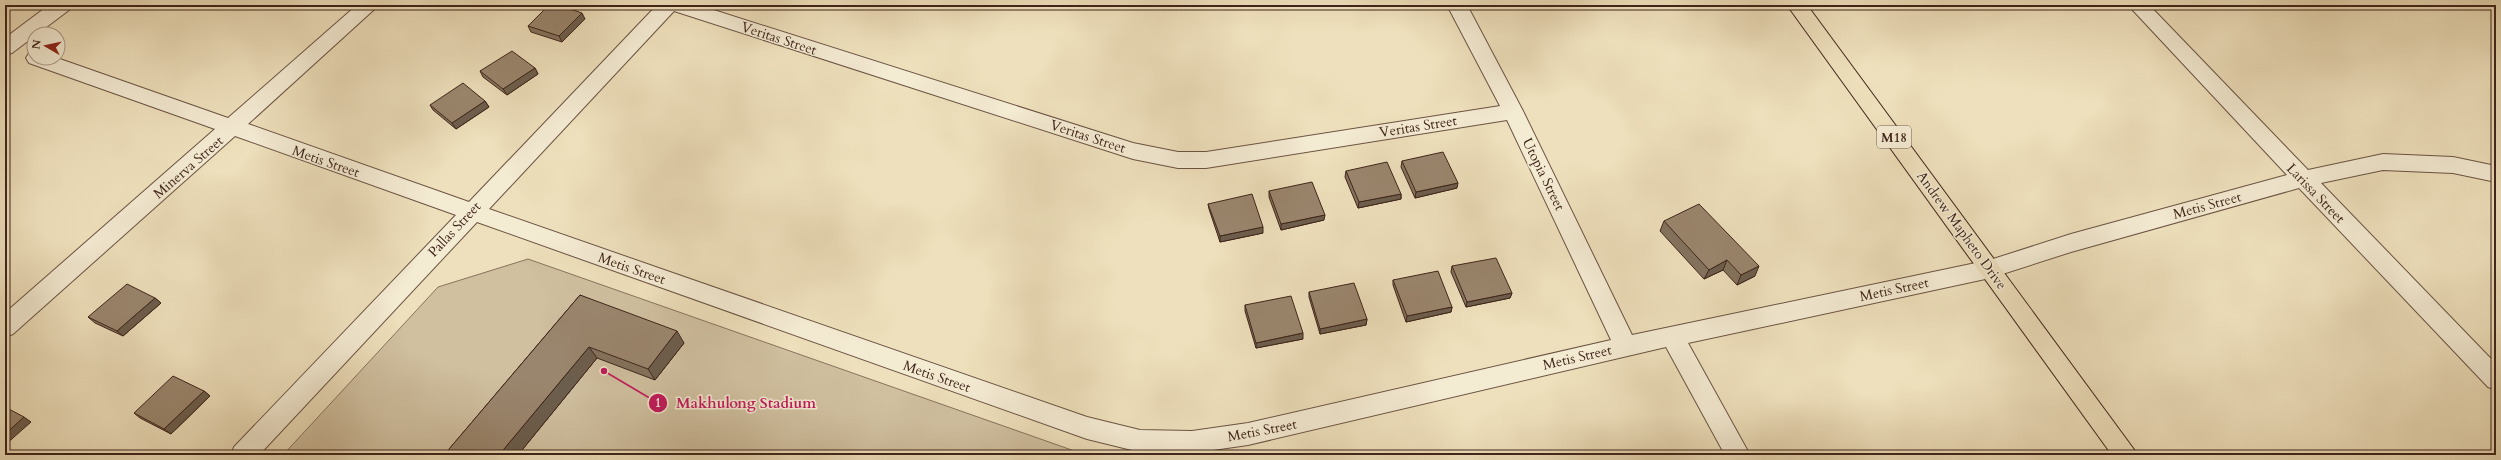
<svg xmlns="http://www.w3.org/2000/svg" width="2501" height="460" font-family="Cardo,serif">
<rect width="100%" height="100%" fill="#eee0bc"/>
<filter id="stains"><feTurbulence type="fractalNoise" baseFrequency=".005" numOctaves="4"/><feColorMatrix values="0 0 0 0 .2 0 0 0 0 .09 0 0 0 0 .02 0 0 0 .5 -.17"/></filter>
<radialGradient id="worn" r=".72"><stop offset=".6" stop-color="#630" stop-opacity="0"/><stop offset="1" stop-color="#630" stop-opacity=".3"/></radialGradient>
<path fill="#d0c0a0" stroke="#88725d" d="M528,259L1086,455H283L438,287Z"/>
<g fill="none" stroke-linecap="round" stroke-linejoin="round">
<defs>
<g id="minor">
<path d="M49,5H72L69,10L12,53L5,55V38Z"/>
<path d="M357,5H379L248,124L469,202L657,5H698L1133,143L1178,152H1206L1500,106L1447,5H1467L1523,111L1632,335L1990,260L2071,234L2287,175L2128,5H2149L2308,170L2383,154L2453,157L2496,166V182L2453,173L2383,170L2321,183L2496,364V390L2488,387L2299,188L2071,252L1990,278L1688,343L1750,455H1725L1666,347L1248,445L1192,453L1140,452L1087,439L477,222L259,455H231L234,447L456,215L235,136L13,334L5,337V313L215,129L29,63L26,58L29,53L34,52V58H57L228,118ZM674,11L1133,159L1178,168H1206L1507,120L1611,340L1248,423L1192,431L1140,430L1087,417L489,209Z"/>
</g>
<path id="major" d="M1787,5H1807L2138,455H2112Z"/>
</defs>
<use href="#minor" stroke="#6b5342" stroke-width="2"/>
<use href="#major" stroke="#3f241a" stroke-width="2"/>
<use href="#minor" fill="#f4ebd3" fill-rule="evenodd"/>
<use href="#major" fill="#eee0bc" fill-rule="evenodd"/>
</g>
<g fill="#84735f" stroke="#3f241a">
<path d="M585,19L562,42L531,32L528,26Z"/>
<path d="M535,68L538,74L507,95L483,77L480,71Z"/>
<path d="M485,101L489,107L456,129L433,110L430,105Z"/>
<path d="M1402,161L1457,188L1415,198L1401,167Z"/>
<path d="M1346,171L1401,194V199L1358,208L1345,177Z"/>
<path d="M1269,191L1324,220L1281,230L1269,197Z"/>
<path d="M1208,204L1263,233L1220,242L1209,209Z"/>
<path d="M1664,221L1755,276L1737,285L1723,270L1704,279L1660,231Z"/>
<path d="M1452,266L1512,293L1510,298L1466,307L1451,272Z"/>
<path d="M1393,280L1452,307L1451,312L1406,322L1393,285Z"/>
<path d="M1309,292L1367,319L1366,325L1320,334L1309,297Z"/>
<path d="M580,295L684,343L655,380L597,358L518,455H444Z"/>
<path d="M155,298L161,303L123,336L95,323L88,317Z"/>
<path d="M1245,305L1303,339L1256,348L1245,311Z"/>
<path d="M204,391L210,396L171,434L140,418L134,413Z"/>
</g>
<g fill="#6c5e4d" stroke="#3f241a">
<path d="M582,13L585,19L562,42L559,36Z"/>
<path d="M535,68L538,74L507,95L503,89Z"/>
<path d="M485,101L489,107L456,129L452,123Z"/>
<path d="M1458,183L1457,188L1415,198L1416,192Z"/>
<path d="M1401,194V199L1358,208L1359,202Z"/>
<path d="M1325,215L1324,220L1281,230V224Z"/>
<path d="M1263,227V233L1220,242V236Z"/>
<path d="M1727,260L1723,270L1704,279L1709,270Z"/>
<path d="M1759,266L1755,276L1737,285L1741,275Z"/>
<path d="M1512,293L1510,298L1466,307L1467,302Z"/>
<path d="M155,298L161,303L123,336L117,331Z"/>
<path d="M1452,307L1451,312L1406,322L1407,316Z"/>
<path d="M1367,319L1366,325L1320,334V329Z"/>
<path d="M677,331L684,343L655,380L648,369Z"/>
<path d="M1303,333V339L1256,348V343Z"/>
<path d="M589,347L597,358L518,455H499Z"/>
<path d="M204,391L210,396L171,434L164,429Z"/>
<path d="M24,417L31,422L5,445V434Z"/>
</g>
<g fill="#9a866e" stroke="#3f241a">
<path d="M549,5H558L582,13L559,36L528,26Z"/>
<path d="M512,51L535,68L503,89L480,71Z"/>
<path d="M463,83L485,101L452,123L430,105Z"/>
<path d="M1443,152L1458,183L1416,192L1402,161Z"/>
<path d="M1387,162L1401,194L1359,202L1346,171Z"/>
<path d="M1312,182L1325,215L1281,224L1269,191Z"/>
<path d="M1252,194L1263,227L1220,236L1208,204Z"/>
<path d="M1699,204L1759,266L1741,275L1727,260L1709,270L1664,221Z"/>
<path d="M1496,258L1512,293L1467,302L1452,266Z"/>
<path d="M1438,271L1452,307L1407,316L1393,280Z"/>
<path d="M1354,283L1367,319L1320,329L1309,292Z"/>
<path d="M127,284L155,298L117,331L88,317Z"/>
<path d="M580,295L677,331L648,369L589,347L499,455H444Z"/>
<path d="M1291,296L1303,333L1256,343L1245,305Z"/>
<path d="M173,376L204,391L164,429L134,413Z"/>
<path d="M5,407L24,417L5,434Z"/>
</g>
<g text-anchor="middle" stroke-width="3" stroke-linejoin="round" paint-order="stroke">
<rect fill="#f4ebd3" stroke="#756052" stroke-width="1" x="1877" y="126" width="34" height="22" rx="3"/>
<g font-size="13" font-weight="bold" fill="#3f241a">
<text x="1894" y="142">M18</text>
</g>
<g font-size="14" fill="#3f241a" stroke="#f4ebd3">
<text transform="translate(779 38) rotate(18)" y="5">Veritas Street</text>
<text transform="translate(1418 126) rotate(-9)" y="5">Veritas Street</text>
<text transform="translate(1088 136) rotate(18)" y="5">Veritas Street</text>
<text transform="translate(326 161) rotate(19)" y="5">Metis Street</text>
<text transform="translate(188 167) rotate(-41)" y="5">Minerva Street</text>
<text transform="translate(1544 174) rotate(64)" y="5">Utopia Street</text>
<text transform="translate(2316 193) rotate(46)" y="5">Larissa Street</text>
<text transform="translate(2207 205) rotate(-15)" y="5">Metis Street</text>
<text transform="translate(454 229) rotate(-47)" y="5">Pallas Street</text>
<text transform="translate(1962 230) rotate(54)" y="5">Andrew Mapheto Drive</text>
<text transform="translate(632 268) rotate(19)" y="5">Metis Street</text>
<text transform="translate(1894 289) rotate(-12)" y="5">Metis Street</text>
<text transform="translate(1577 357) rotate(-13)" y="5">Metis Street</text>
<text transform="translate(937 376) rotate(19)" y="5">Metis Street</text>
<text transform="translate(1262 430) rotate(-11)" y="5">Metis Street</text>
</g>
</g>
<path fill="none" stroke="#c2185b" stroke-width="1.5" d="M604 371L658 403"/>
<g fill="#c2185b" stroke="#f4ebd3" stroke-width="1.5">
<circle cx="604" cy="371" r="4"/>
<circle cx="658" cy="403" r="10"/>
</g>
<g font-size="12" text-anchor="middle" font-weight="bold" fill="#fff">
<text x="658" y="407">1</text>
</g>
<g font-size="15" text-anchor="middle" font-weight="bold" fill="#c2185b" stroke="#f4ebd3" stroke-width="3" stroke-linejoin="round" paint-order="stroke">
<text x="746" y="408">Makhulong Stadium</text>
</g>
<rect width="2501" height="460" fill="none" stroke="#eee0bc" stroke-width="20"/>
<rect x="6" y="6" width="2489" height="448" fill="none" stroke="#3f241a" stroke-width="2"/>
<rect x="10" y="10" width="2481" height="440" fill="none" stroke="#3f241a"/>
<g transform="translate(46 46) rotate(279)"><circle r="19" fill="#f4ebd3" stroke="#ac9b89"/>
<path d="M0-3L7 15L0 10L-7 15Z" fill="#8f2418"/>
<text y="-6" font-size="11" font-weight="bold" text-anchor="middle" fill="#3f241a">N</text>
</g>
<rect width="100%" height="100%" filter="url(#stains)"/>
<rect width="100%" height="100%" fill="url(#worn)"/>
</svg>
